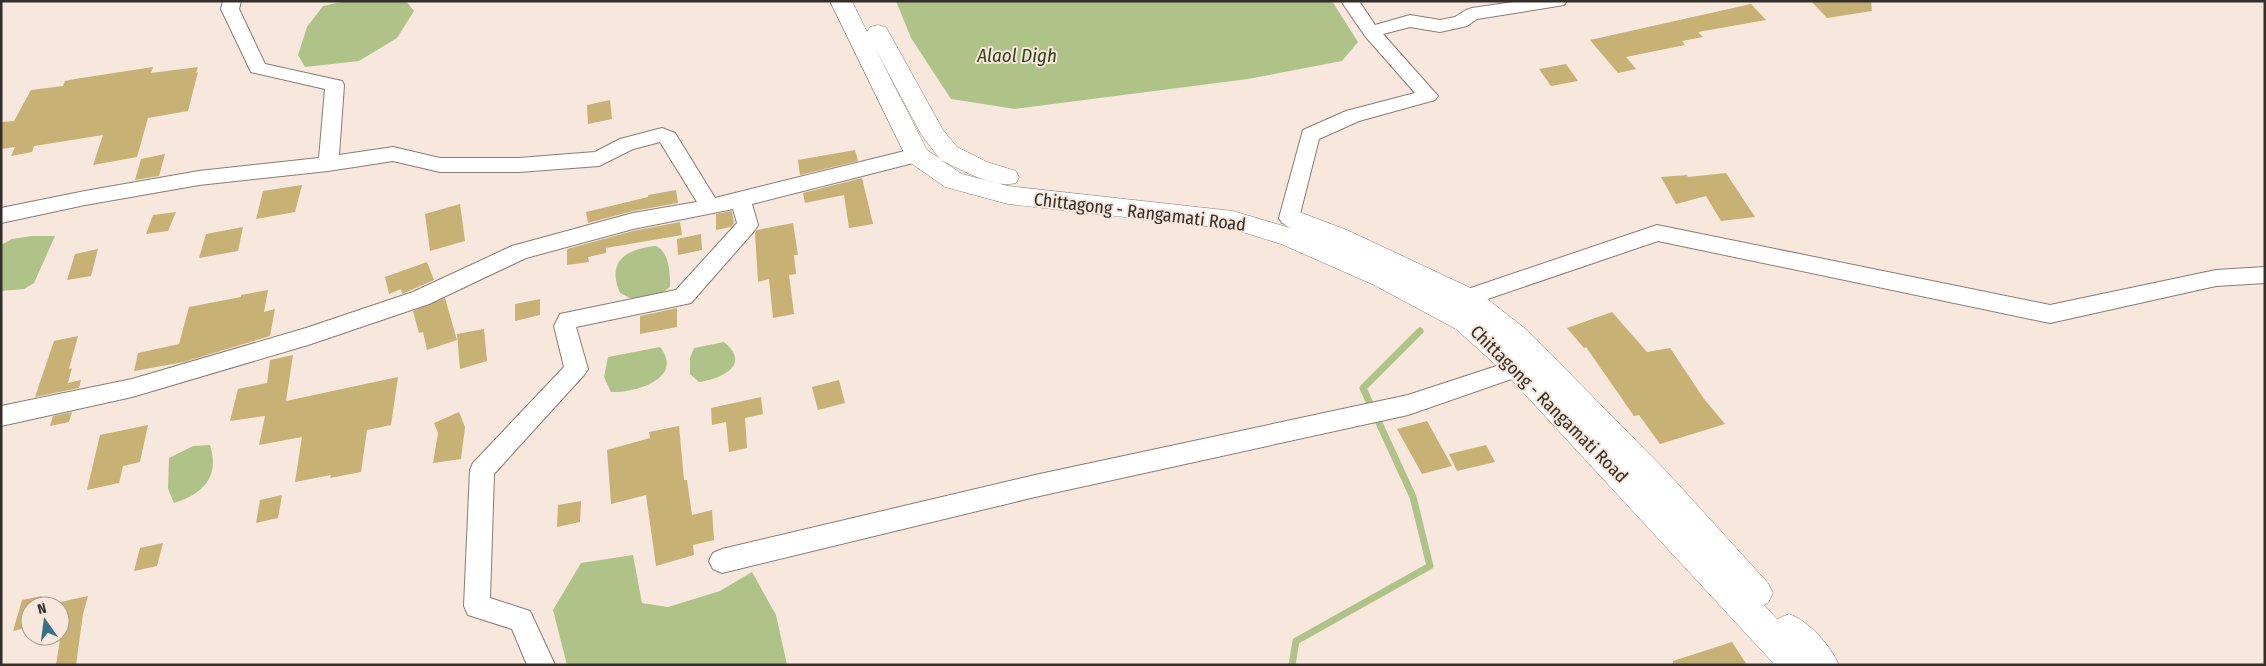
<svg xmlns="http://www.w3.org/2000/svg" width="2266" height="666" font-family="'Fira Sans Condensed',sans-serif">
<rect width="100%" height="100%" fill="#f7e7dd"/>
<g fill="#afc388">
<path d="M346,1H406L414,11L397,38L359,61L305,67L298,55L307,27L323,6Z"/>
<path d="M896,1H1332L1358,42L1342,61L1248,79L1015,109L951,99L911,38Z"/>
<path d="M32,236H55L34,283L24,289L1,291V245L12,239Z"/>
<path d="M656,246C670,252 670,275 670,287L662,293L634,300L620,293C606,260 627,249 656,246Z"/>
<path d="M724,342C752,365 721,379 699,382L690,374V358L694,348Z"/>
<path d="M660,347C685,379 634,393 611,392L604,377L608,357Z"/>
<path d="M210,445C220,477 203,494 174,503L168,489L169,458L193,446Z"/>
<path d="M633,555L642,603L668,607L720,591L752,572L776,615L787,665H567L553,610L581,563Z"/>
</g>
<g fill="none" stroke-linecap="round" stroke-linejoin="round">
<path stroke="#afc388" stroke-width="7" d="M1292,665L1296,641L1430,566L1413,497L1363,388L1420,331"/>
</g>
<g fill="#c8b175">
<path d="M1811,1H1871L1872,11L1827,18Z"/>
<path d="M1751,4L1766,20L1698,32L1703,37L1682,41L1685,45L1626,57L1636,69L1618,73L1590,40Z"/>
<path d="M1566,64L1578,81L1551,86L1539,69Z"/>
<path d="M153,67L151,73L198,67L196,73L198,72L188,111L148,118L137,157L93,165L103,135L34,146L32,152L11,156L15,147L1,149V122L14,121L31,90L63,86L65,81L75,79Z"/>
<path d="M610,100L612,119L588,124L587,105Z"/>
<path d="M855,150L858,161L800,175L798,160Z"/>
<path d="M165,154L159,176L135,180L141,159Z"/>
<path d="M1726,173L1755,217L1721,221L1706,196L1676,204L1661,177L1687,175L1688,177Z"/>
<path d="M862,178L873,224L849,228L844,195L805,203L803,193Z"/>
<path d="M302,185L295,212L256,219L263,191Z"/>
<path d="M676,190L678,203L633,211L588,223L586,212L648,197V195Z"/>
<path d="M460,204L465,241L430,251L425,214Z"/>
<path d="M732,211L734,224L731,227L716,230V214Z"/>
<path d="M176,212L168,231L146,234L153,215Z"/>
<path d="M680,222L682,235L606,248V253L588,257L589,262L567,265V249L633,231Z"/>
<path d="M793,223L798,255H794L796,274L789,275L794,314L773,318L769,279L758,282L755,233L757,230Z"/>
<path d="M243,227L238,251L199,258L206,234Z"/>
<path d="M701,234L702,250L678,255L677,239Z"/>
<path d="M98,249L91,276L67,280L75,254Z"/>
<path d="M427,262L434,280L402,294L401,289L389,294L385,277Z"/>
<path d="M268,290L264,312L275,309L270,336L184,362L134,371L138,353L179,344L189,307L241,297V295Z"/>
<path d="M445,298L457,340L427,350L423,332L419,333L413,311Z"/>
<path d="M540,299V315L515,321V304Z"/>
<path d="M677,308V327L640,334V316Z"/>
<path d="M1612,312L1647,352L1670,348L1704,399L1725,424L1660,444L1639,415L1634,416L1586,347L1584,348L1567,328Z"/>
<path d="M484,329L487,361L460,369L457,334Z"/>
<path d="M78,336L69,369L72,368L68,383L81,380L79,388L35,397L54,341Z"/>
<path d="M293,355L286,401L398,377L391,425L367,430L361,472L330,478L331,475L295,482L302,437L259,445L265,416L230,421L238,389L267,383L270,360Z"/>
<path d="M839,380L845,403L818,410L812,387Z"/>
<path d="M761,397L763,414L745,418L747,448L729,452L726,422L712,425L711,408Z"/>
<path d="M72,412L69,422L50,426L53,416Z"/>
<path d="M459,412L465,427L461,459L433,463L438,433L434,423Z"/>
<path d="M1427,421L1452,466L1422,474L1397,429Z"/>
<path d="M148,425L140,462L123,466L119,483L87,490L100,435Z"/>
<path d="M679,426L684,480H687L692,515L712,510L714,540L693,545L694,555L656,566L646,495L611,504L607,450L650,438L649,432Z"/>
<path d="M1486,445L1495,462L1457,471L1449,454Z"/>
<path d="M282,495L278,518L256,523L260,500Z"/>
<path d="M581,501L580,522L557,527L558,505Z"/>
<path d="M163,543L157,566L134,571L140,548Z"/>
<path d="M42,596L39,606H30V627L13,631L22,600Z"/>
<path d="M88,596L83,614L76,665H56L63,620L60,621V606H42Z"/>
<path d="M1732,642L1747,665H1673V661Z"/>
</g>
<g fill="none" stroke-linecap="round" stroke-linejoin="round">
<defs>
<g id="street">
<path d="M223,1H241L239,9L265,64L342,81L344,85L339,155L393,147L440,158H519L595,152L620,139L662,128L675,133L715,198L917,148L924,150L927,155L924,160L917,162L752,204L758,225L755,230L691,303L576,327L588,369L584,375L494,474L490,598L530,611L555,665H527L512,629L468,615L464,606L470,470L473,463L564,367L554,326L560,314L676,290L737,223L733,209L633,229L526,258L429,304L308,345L132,397L1,426V406L132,379L306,328L413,292L512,246L633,213L697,202L660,142L633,149L599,166L519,172H440L393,161L328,171L199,185L85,205L1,223V208L85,191L199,171L319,158L325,89L251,72L221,9Z"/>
<path d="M1341,1H1359L1375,25L1410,15L1440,20L1455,17L1466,10L1472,8L1520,1H1567L1564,5L1558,6L1477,19L1467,26L1440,32L1410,27L1383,34L1438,96L1435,100L1359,121L1319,139L1299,218L1296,223L1289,225L1282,223L1279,218L1303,130L1346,111L1415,93L1365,36Z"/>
<path d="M1657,225L2050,305L2216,270L2265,267V283L2216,286L2050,323L1658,241L1467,306L1459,304L1456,298L1459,292Z"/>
<path d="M1518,359L1526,362L1530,368L1526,374L1408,415L1035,497L722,573L713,569L709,561L713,553L722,549L1035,475L1408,395Z"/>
</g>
<path id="highway" d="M830,1H852L867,32L870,27L878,25L886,27L943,130L957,147L987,162L1016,171L1019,177L1016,183C994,189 960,169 941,160L962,174L1008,186L1233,211L1290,228L1285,225L1281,219L1285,213L1294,210L1347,230L1477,291L1527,330L1667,472L1768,583L1773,593L1768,603L1764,605L1777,619L1789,614C1809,621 1830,645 1839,665H1775L1508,376L1456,329L1374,285L1281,244L1233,229L1008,204L945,187L908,161ZM875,48L921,134L939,158L927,150Z"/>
</defs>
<use href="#street" stroke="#8a7c73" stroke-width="2"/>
<use href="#highway" stroke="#8a7c73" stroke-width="1"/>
<use href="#street" fill="#fff" fill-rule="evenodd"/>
<use href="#highway" fill="#fff" fill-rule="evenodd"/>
</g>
<g text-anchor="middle" stroke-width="4" stroke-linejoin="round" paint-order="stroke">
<g font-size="18" fill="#352f2b" stroke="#f7e7dd">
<text transform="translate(1140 212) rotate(7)" y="6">Chittagong - Rangamati Road</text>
<text transform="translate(1549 404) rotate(45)" y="6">Chittagong - Rangamati Road</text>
</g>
<g font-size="19" font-style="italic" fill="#323f14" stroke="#f7e7dd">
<text x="1017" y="62">Alaol Digh</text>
</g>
</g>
<rect width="2266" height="666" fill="none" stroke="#352f2b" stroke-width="5"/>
<g transform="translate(45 621) rotate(346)"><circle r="24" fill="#f7e7dd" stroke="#a99d96"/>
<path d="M0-4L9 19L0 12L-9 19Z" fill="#357288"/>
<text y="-8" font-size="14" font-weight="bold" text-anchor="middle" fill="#352f2b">N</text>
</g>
</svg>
